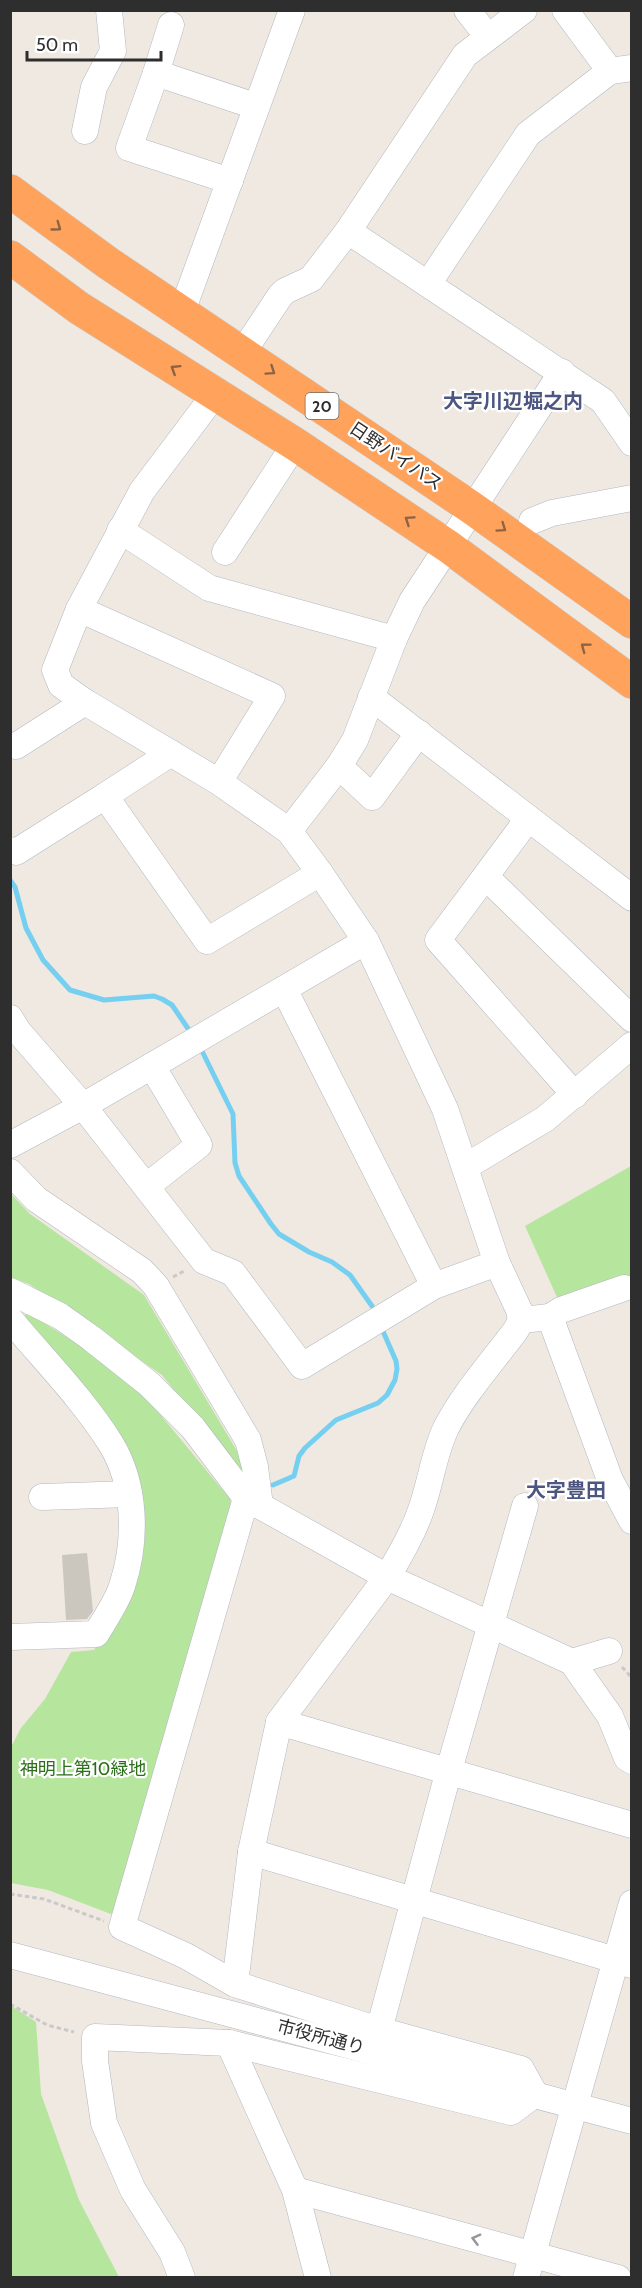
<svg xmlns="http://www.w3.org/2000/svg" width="642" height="2288" font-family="Cabin,'Noto Sans JP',sans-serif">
<rect width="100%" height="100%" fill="#efe9e1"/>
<g fill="#b6e59e">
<path d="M631,1166V1284L561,1306L525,1226Z"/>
<path d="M11,1194L30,1214L144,1295L237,1451L247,1482L162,1375L29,1284L11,1278Z"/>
<path d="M27,1312L79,1345L140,1390L230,1499L232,1508L116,1916L48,1890L11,1883L10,1749L21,1728L45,1699L71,1652L94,1650L131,1594L145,1532L125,1455L19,1325Z"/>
<path d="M10,2005L36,2022L41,2094L79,2200L119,2277H11Z"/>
</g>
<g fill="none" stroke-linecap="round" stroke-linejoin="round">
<g stroke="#75cff0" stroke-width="5">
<path d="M10,880L15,887L26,928L43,960L70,990L104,1000L154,996L162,999L172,1005L189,1030"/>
<path d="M201,1049L233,1114L235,1163L239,1176L271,1224L279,1234L309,1252L332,1262L350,1275L372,1306"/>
<path d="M273,1485L294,1476L299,1456L305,1448L336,1420L378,1403L387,1395L395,1380L397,1369L396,1361L382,1329"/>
</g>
</g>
<path fill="#cbc7bf" d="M87,1553L93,1611L87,1619L66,1620L62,1555Z"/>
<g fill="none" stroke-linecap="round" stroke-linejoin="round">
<defs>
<g id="minor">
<path d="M467,10L488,37"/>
<path d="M524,10L465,55L348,231L603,401L632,443"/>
<path d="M565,10L610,71"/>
<path d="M156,73L171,25"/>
<path d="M85,131L94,87L113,51L109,10"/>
<path d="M230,181L129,148L156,73L255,106"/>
<path d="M428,284L528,134L610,71L632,68"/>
<path d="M181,314L292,10"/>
<path d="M243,352L280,296L285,291L311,279L348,231"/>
<path d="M532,521L552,513L632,498"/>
<path d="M120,530L209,588L394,639"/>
<path d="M225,552L295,444"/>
<path d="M79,609L272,696L219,782"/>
<path d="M371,697L632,898"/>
<path d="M16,746L85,702"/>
<path d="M171,753L105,796L207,941L320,873"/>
<path d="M339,766L372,797L419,733"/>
<path d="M528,819L438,940L575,1095"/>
<path d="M289,831L339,766L355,740L394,639L412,601L562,372"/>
<path d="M10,850L16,852L105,796"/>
<path d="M486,877L632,1019"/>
<path d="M284,989L434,1286"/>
<path d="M10,1018L18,1031L83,1106L204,1261L233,1273L302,1366L434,1286L497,1263"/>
<path d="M10,1145L83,1106L366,941"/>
<path d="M465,1167L545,1119L632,1045"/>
<path d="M10,1172L36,1199L142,1271L156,1286L248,1440L255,1467L260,1506"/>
<path d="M147,1186L199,1145L152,1066"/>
<path d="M10,1291L60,1316L91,1338L149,1384L193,1428L246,1498L387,1577L572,1662L610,1716L627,1758L632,1761"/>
<path d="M550,1317L561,1310L624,1288"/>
<path d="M10,1319C44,1360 83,1399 111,1444C136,1485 137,1541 122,1586C117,1602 105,1619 96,1634L10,1637"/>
<path d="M521,1320L550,1317L610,1480L632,1521"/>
<path d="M42,1497L129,1494"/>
<path d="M572,1662L609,1651"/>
<path d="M279,1722L632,1825"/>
<path d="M251,1852L632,1965"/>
<path d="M10,1955L632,2121"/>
<path d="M235,1984L186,1956L122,1927L246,1498"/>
<path d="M379,2030L449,1770L525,1506"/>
<path d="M229,2043L295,2190L318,2278"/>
<path d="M295,2190L618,2278"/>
<path d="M182,2278L172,2252L133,2190L104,2123L95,2061V2037L229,2043L511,2112L535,2094L521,2069L379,2030L235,1984L251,1852L279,1722L387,1577C400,1556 414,1532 422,1507C431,1481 434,1453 446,1428C464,1393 493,1361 516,1330L521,1320L519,1310L497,1263L445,1109L366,941L320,873L289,831L219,782L85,702L61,685L55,670L79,609L142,491L215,394"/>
<path d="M526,2278L632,1903"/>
</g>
<g id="highway">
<path d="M10,191L108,263L472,508L632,622"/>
<path d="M10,257L79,308L295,444L449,547L632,682"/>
</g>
</defs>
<use href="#minor" stroke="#b4b7c1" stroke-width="27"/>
<use href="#highway" stroke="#c9c9c9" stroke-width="34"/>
<g stroke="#c9c9c9" stroke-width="3" stroke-dasharray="4.5 3" stroke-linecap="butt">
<path d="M173,1277L186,1270"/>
<path d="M622,1667L632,1678"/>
<path d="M10,1894L44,1899L104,1921"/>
<path d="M10,2004L47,2025L74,2032"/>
</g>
<use href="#minor" stroke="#fff" stroke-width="26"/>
<use href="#highway" stroke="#ffa35c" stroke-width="33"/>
</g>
<defs><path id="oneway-chevron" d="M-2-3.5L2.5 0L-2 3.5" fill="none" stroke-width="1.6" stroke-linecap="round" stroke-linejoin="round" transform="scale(1.5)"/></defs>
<g stroke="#8c6343">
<use href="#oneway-chevron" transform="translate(57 227) rotate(36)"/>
<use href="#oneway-chevron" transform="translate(175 369) rotate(-148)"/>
<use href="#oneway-chevron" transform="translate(271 371) rotate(34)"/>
<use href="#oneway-chevron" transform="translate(409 520) rotate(-146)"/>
<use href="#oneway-chevron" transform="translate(502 528) rotate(35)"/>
<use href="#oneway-chevron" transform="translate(585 647) rotate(-143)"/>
</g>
<use stroke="#969696" href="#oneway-chevron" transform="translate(476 2239) rotate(-165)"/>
<g text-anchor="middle" stroke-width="4.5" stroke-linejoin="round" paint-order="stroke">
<rect fill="#fff" stroke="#6d6d6d" stroke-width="1.5" x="305.5" y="393" width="33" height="26" rx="4.5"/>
<g font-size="16" font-weight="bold" fill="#2e2e2e">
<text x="322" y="412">20</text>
</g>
<g font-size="18" fill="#2e2e2e" stroke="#fff">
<text transform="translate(396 456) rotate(34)" y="6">日野バイパス</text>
<text transform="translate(321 2037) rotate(15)" y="6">市役所通り</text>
</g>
<g font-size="18" fill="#2c6e1b" stroke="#fff">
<text x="83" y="1775">神明上第10緑地</text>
</g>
<g font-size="20" font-weight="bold" fill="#4d5680" stroke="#fff">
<text x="513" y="408">大字川辺堀之内</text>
<text x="566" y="1497">大字豊田</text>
</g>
</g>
<rect width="642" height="2288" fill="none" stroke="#2e2e2e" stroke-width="24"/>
<path d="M27 51v9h134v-9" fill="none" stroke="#2e2e2e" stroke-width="3"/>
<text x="36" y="51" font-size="18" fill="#2e2e2e" stroke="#ffffff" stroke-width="4.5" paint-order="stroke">50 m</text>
</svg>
